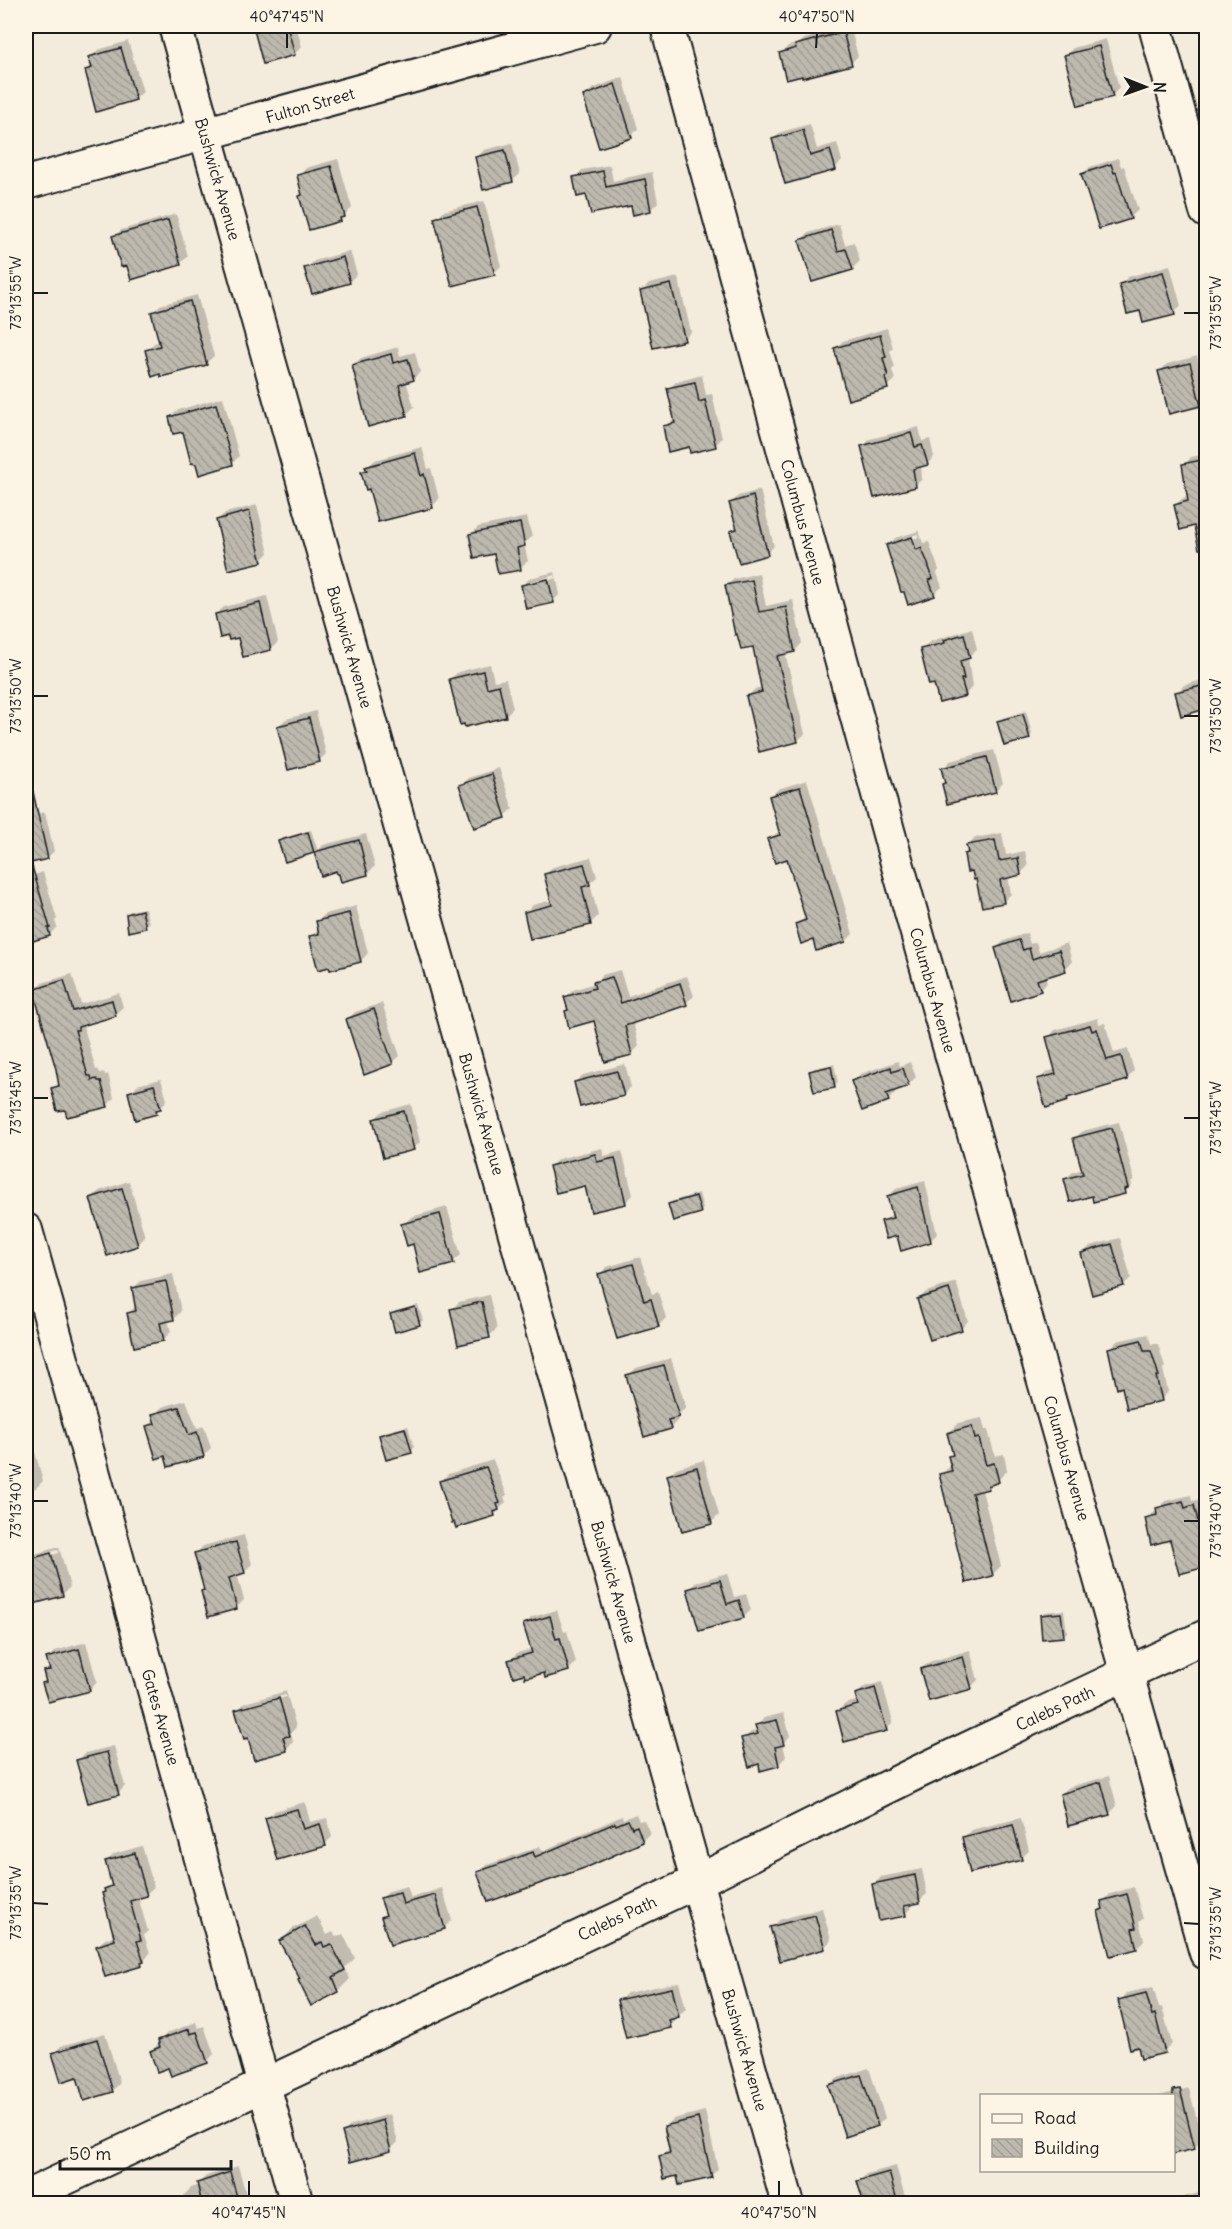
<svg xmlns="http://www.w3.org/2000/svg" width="1232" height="2229" font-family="Delius,sans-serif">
<defs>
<pattern id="building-back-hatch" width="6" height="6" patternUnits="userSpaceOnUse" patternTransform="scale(1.5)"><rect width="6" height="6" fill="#beb9ae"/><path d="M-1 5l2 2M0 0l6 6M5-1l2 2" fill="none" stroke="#a39e95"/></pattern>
</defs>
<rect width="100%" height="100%" fill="#f3ecdd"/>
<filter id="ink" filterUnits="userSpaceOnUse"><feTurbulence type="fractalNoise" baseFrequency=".0167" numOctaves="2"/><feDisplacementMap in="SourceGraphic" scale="12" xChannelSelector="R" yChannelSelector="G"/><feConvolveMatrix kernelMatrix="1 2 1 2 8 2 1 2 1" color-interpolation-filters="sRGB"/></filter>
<g filter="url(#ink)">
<g fill="#0003" fill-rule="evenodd">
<path d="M254,26H296L302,47L294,54L264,62Z"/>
<path d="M850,26L858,56L851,63L781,54L788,46L800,43L804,39Z"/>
<path d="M1106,39L1119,88L1112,96L1066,55L1073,48Z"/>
<path d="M128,41L143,92L135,99L86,71L92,65L90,58L98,50Z"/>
<path d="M623,77L638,129L631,136L585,96L592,89Z"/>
<path d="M810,124L817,149L837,143L842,161L835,168L773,139L781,132Z"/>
<path d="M512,143L520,174L512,181L477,157L484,150Z"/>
<path d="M1118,158L1121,167L1124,166L1138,210L1130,218L1083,174L1090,167Z"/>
<path d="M338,159L352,208L340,220L300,196L303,193L299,176L306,168Z"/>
<path d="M610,165L613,181L652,172L658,202L651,209L588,193L575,178L582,170Z"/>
<path d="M484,201L501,266L494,273L436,219L443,211Z"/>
<path d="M176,214L188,256L180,264L114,237L121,230Z"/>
<path d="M839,224L845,245L854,242L860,261L852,269L801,240L808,233Z"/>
<path d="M350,251L357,274L349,282L306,269L314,261Z"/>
<path d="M1170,265L1181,306L1174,313L1141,309L1120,284L1128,277Z"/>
<path d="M678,277L691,332L684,339L641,292L649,284Z"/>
<path d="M197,295L214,356L206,363L147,351L154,343L161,341L153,312L160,305Z"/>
<path d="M887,328L893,348L890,351L895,367L892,370L895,380L887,387L835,348L843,341Z"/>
<path d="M398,347L400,356L415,352L420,372L413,379L406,381L414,407L406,415L353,365L361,358Z"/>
<path d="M1197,356L1206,392V398L1200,404L1159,372L1167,364Z"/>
<path d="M702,375L706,395L712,394L722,438L715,446L690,445L664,427L675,419L668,389L676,382Z"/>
<path d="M223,397L239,456L232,464L197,463L184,430L170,417L178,410Z"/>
<path d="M919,427L922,441L930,439L934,457L927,464L921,466L922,479L915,486L863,447L870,439Z"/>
<path d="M422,447L428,469L431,468L439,499L432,507L370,487L362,472L375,460Z"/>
<path d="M1206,454V519L1204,522L1175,505L1183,498L1188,496L1184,465L1191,457Z"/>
<path d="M760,490L774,546L767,553L731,532L737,526L731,503L738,496Z"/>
<path d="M257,505L269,553L261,561L217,520L225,513Z"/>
<path d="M527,517L532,537L524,544L528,561L520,568L471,535L478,527Z"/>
<path d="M919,531L923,543L929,542L939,570L937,573L942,587L934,594L888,546L895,538ZM918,534L919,537L895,544V541Z"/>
<path d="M555,572L560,594L553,601L522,586L530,578ZM555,575L556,578L529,585V582Z"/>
<path d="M759,573L766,606L793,600L802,643L795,651L785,653L805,734L797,741L748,696L755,689L763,687L754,645L739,632L726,586L734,579Z"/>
<path d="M267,596L278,642L271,649L240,636L216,614L224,607Z"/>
<path d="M972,628L977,649L968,657L972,687L965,695L922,650L929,642Z"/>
<path d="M490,664L494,681L506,679L513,708L506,715L450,679L458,672Z"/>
<path d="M1206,679V712V708L1177,693L1184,685Z"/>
<path d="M316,711L326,754L319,761L278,726L286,719Z"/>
<path d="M1026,711L1032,734L1029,738L999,721L1002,718Z"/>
<path d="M994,750L1003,783L995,791L944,784L946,782L943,769L950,761Z"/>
<path d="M499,768L513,809L505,816L461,785L469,778Z"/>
<path d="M807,780L853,934L846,941L814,938L797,924L807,916L788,858L769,839L781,830L771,796L778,789Z"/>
<path d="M26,809L27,816L45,812L54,851L48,857L30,862L26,847Z"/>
<path d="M311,830L318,851L323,845L366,834L375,866L367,874L337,870L322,874L315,850L313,851L280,841L283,838Z"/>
<path d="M1002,833L1006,855L1025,851L1028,866L1020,874L1008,876L1011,894L1004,901L977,878L965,854L969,850L968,846L975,838Z"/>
<path d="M591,857L597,877L590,883L598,916L591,923L526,912L533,905L552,900L545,875L553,867Z"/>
<path d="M43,872L57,919L55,921L57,927L49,935L26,941V878Z"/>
<path d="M356,906L368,953L361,961L311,937L318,929V921L325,914Z"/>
<path d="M145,908L149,923L145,926L127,915L130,911Z"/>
<path d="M1027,933L1030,944L1036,942L1039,952L1067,943L1072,962L1065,969L1045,975L1047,983L1040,990L996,948L1004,941Z"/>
<path d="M620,970L628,996L687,976L694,996L686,1003L633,1022L639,1046L632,1054L595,1019L569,1009L566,997L573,990L595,983L602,975Z"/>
<path d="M72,974L81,1004L119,993L123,1007L115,1014L83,1024L96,1070L98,1069L100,1073L104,1072L105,1075L108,1074L114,1098L107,1106L53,1089L60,1082L58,1069L35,990L42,983Z"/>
<path d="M382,1003L400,1056L392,1063L348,1019L355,1012Z"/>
<path d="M1098,1018L1099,1024L1105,1023L1114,1053L1128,1049L1134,1071L1127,1079L1073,1094L1067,1100L1039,1079L1047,1072L1057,1069L1048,1038L1055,1030Z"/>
<path d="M898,1061L900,1066L910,1062L916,1077L908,1085L894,1090L895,1093L888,1100L853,1081L860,1074Z"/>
<path d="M625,1064L631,1087L623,1095L575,1082L583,1075Z"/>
<path d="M834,1064L838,1083L834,1086L811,1071L814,1068Z"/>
<path d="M161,1079L167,1100L156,1113L130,1093L137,1085Z"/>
<path d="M411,1104L420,1142L413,1149L374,1119L382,1112Z"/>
<path d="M1119,1122L1134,1179L1131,1182L1132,1185L1124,1192L1093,1195L1065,1179L1073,1172L1083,1169L1075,1138L1082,1131Z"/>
<path d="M602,1148L604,1156L622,1151L633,1195L625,1203L551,1166L558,1159Z"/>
<path d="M129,1181L145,1237L137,1245L91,1198L99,1191Z"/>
<path d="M925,1181L937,1234L930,1241L898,1234L883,1222L893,1213L888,1196L896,1189Z"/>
<path d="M699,1193L703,1209L700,1212L669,1204L673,1201Z"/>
<path d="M447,1207L461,1255L453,1262L414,1242L403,1225L411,1217Z"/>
<path d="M1120,1238L1131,1278L1123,1285L1082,1254L1090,1246Z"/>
<path d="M640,1257L652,1294L658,1292L666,1318L659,1325L618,1337L599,1275L607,1267Z"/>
<path d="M173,1274L181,1311L174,1319L168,1320L171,1332L163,1340L129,1313L137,1305L133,1288L141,1281Z"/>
<path d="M956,1282L968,1321L961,1329L919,1299L926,1292Z"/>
<path d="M489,1295L497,1329L489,1336L451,1310L459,1302Z"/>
<path d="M418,1305L423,1320L419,1324L392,1314L395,1311Z"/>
<path d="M1148,1334L1151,1344H1158L1165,1367L1163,1369L1168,1392L1161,1400L1124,1386L1110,1349L1117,1341Z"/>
<path d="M671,1358L686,1408L676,1416L678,1420L670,1428L628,1376L636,1368Z"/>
<path d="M186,1400L197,1428L204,1426L211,1448L203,1456L166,1454L148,1427L155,1419L154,1415L162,1407Z"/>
<path d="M982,1418L985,1430H988L995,1456L1004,1454L1007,1471L998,1480L982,1490L1001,1566L992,1575L940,1475L952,1465L950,1457L954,1453L949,1433L958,1423Z"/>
<path d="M408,1426L414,1448L411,1451L381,1436L384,1432Z"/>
<path d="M32,1441L43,1481L36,1488L26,1491V1443Z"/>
<path d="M493,1460L507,1495L504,1497L506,1502L495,1514L457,1526L440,1482L448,1474Z"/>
<path d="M704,1460L719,1515L712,1522L684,1530L669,1475L676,1468Z"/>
<path d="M1191,1495L1192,1501L1201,1499L1206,1518V1565L1180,1572L1171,1538L1146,1518L1158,1510L1165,1501Z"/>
<path d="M244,1535L252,1564L244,1572L237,1574L244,1600L236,1608L203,1591L205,1589L196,1554L203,1546Z"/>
<path d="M59,1547L70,1587L62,1595L28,1604L26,1596V1588L29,1585L26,1574V1559L30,1555ZM58,1550L59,1553L29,1561V1558Z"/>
<path d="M727,1573L734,1597L746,1594L751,1610L744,1617L689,1590L696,1582Z"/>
<path d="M557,1610L564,1632L567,1631L576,1662L569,1670L526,1672L510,1661L517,1653L532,1649L525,1624L532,1617Z"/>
<path d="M1064,1610L1067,1632L1063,1636L1041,1616L1044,1612Z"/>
<path d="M86,1642L97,1682L90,1690L43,1683L47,1679L45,1672L50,1667L48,1658L55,1651Z"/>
<path d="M970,1650L978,1680L971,1687L921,1669L929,1662Z"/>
<path d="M882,1682L893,1722L886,1730L837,1712L845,1704L859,1700L857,1694L864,1687Z"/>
<path d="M286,1691L296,1727L291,1733L293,1742L286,1749L249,1736L237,1710L245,1703ZM286,1695V1697L244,1709V1706Z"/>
<path d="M784,1713L790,1736L783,1744L786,1757L779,1764L761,1769L760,1762L743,1739L751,1732L758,1730L757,1726L764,1718Z"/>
<path d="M114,1746L125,1786L118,1794L78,1761L85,1753Z"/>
<path d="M1109,1776L1117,1806L1110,1813L1069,1824L1061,1794L1069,1787Z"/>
<path d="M305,1802L310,1822L327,1818L332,1837L325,1844L267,1819L274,1811Z"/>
<path d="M636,1814L639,1821L644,1820L650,1833L642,1841L479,1872L487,1865L540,1846L542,1851L622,1816L623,1819Z"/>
<path d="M1021,1818L1029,1851L1021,1858L963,1838L971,1830Z"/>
<path d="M142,1846L154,1887L146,1894L138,1897L148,1931L144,1935L150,1953L141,1965L97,1946L105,1939L115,1936L104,1893L112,1882L106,1862L114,1854Z"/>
<path d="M922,1869L927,1894L919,1901L912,1903V1907L905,1914L874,1884L881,1877Z"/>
<path d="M407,1886L411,1898L442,1888L452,1920L444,1928L383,1917L387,1913L382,1898L389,1891Z"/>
<path d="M1134,1887L1143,1919L1139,1922L1144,1940L1137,1948L1111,1954L1099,1911L1104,1906L1103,1901L1110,1894Z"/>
<path d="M822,1908L831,1940L824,1948L772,1928L779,1920Z"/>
<path d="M317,1916L327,1935L333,1932L336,1937L343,1934L355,1958L345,1968L350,1979L338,1991L301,1979L281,1941L292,1929Z"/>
<path d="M679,1982L686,2009L677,2016V2019L670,2027L619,2001L627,1993Z"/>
<path d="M1153,1987L1159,2008L1162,2007L1172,2044L1164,2051L1120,2001L1127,1993Z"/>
<path d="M196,2022L198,2028L204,2026L214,2054L207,2062L169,2066L152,2051L167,2033Z"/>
<path d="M105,2033L120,2083L112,2091L54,2053L61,2046Z"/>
<path d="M869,2068L885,2118L878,2125L830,2085L838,2078Z"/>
<path d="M1189,2088L1202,2140L1194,2148L1174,2096H1159Z"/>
<path d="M705,2111L718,2169L711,2176L678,2174L661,2156L671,2148L666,2126L673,2119Z"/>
<path d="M390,2114L398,2142L390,2150L344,2132L351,2125Z"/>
<path d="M238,2166L246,2194L238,2201L231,2204H186L184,2195L191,2188L199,2185V2183L206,2176Z"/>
<path d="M896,2166L907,2204H865L859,2182L866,2174Z"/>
<path d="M1206,2191V2204H1178L1184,2197Z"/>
<path d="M413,2198L415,2204H393Z"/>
</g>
<g fill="url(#building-back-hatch)" stroke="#1c1c1c" stroke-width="1.5">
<path d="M253,26H287L295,55L263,64Z"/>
<path d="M843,32L852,65L802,78V76L786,80L779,53L796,48L795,45Z"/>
<path d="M1099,46L1113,97L1078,106L1064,55Z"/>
<path d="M121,48L136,100L96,112L85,70L92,68L88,57Z"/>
<path d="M615,84L632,138L599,148L583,96Z"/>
<path d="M803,130L810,156L830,150L836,170L785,184L772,139Z"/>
<path d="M505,150L513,182L483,190L475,157Z"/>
<path d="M1111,164L1114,173L1116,172L1131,219L1099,229L1081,174Z"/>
<path d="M331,166L345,217L340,218L341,221L309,230L299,196L302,195L297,175Z"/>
<path d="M603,171L606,187L645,179L651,211L633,215L631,206L591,214L586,195L577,197L573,177Z"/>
<path d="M477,207L495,275L452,286L434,218Z"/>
<path d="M168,220L181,265L131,280L127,266L121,267L112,236Z"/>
<path d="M831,230L838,251L846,249L853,270L812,282L799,240Z"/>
<path d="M343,257L350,283L312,294L304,268Z"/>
<path d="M1163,272L1175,315L1143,323L1140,311L1127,314L1119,284Z"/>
<path d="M671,284L685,341L653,348L640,291Z"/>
<path d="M190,301L207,365L161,377L160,374L152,377L145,350L160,346L151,312Z"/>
<path d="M880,335L886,357L883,358L888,376L885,377L888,389L848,400L834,348Z"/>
<path d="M391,354L393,363L408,359L414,380L399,385L407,416L368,427L352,365Z"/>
<path d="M1190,363L1201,406L1169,414L1158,371Z"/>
<path d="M695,382L699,402L705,400L716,447L690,453L689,447L668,452L663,426L675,423L667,388Z"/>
<path d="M216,404L233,465L199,475L196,464L191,463L183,432L173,434L169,417Z"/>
<path d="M911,433L915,447L922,445L928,465L913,469L916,487L874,498L861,446Z"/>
<path d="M415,453L421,476L424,474L433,508L378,522L369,489L366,490L361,472L367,470L365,467Z"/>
<path d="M1206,459V549H1199L1194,526L1180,530L1174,505L1188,501L1182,464Z"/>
<path d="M753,496L768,555L739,563L730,531L737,529L729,503Z"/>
<path d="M249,511L262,562L228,570L216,520Z"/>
<path d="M520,523L525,546L517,548L521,570L498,574L494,554L474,558L469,534Z"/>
<path d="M912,537L916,550L921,548L927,561L933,579L929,580L935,596L908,605L904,592H901L886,545Z"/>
<path d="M548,579L554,603L526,609L521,585Z"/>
<path d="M752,580L759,612L786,607L795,652L777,656L798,742L759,752L746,696L762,692L753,647L741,649L737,634L735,635L725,585Z"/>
<path d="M260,603L271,650L243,657L238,638L229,640L228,636L220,638L215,614Z"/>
<path d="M964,634L970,658L960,661L964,679H961L966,696L939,703L934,684L929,685L920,649L945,643L944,640Z"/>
<path d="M483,671L487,688L499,685L506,717L465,727L464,724L460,725L449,679Z"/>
<path d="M1206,685V709L1181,716L1175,692Z"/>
<path d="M1023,714L1030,739L1004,746L997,721Z"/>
<path d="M309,718L320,762L288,770L277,726Z"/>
<path d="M987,757L996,792L947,804L942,784L945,783L941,768Z"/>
<path d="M492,774L506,818L474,828L459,785Z"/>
<path d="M800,787L846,942L816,951L813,940L801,944L795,924L806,920L787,859L775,863L767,839L780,835L769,796Z"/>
<path d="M33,792L48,859L31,863L50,928H48L50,936L26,943V861H28L26,853V793Z"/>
<path d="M308,832L314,853L285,862L278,841Z"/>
<path d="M359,840L368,875L341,882L339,874H337L336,871L321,876L314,852Z"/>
<path d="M995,840L999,861L1018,858L1021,875L1000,880L1004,903L982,907L976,879L974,880L972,871L967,872L964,854L968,853L966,845Z"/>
<path d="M584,864L590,885L582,887L591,925L530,939L524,912L552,905L544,874Z"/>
<path d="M142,910L146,928L128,932L126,914Z"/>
<path d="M349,913L361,962L330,970L329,967L318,970L309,936L319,934L316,921Z"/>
<path d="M1019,940L1023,950L1029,948L1032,959L1059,950L1066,971L1037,980L1041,991L1011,1001L995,948Z"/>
<path d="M612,977L621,1003L680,983L687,1005L625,1026L632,1055L605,1062L594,1021L569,1028L565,1011L568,1010L564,997L595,988L593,982Z"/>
<path d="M64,980L73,1011L112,1000L116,1016L78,1027V1030H75L88,1076H91L92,1080L97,1079L98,1081H101L108,1107L67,1117L65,1110L57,1111L51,1088L59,1086L56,1069L33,990Z"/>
<path d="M374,1009L393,1064L364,1075L346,1019Z"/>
<path d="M1090,1025L1092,1031L1097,1029L1107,1060L1121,1056L1128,1080L1067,1098L1068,1101L1046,1108L1037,1079L1056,1074L1046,1037Z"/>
<path d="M831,1066L835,1088L814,1092L809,1071Z"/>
<path d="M891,1067L892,1072L903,1068L909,1086L886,1094L889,1101L862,1111L851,1081Z"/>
<path d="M617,1071L624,1096L580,1107L574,1082Z"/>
<path d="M154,1085L161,1109L156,1110L157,1114L135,1120L128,1092Z"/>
<path d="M404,1111L414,1150L383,1158L373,1119Z"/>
<path d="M1112,1128L1128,1188L1124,1189L1125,1194L1093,1202L1092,1196L1070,1202L1064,1179L1083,1174L1073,1138Z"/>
<path d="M595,1154L597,1162L615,1158L626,1204L591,1212L585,1186L556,1193L549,1166Z"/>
<path d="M918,1187L931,1242L901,1251L897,1236L886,1239L881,1221L893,1218L887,1196Z"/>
<path d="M122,1188L138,1246L107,1256L90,1198Z"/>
<path d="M696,1196L701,1213L673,1221L668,1204Z"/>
<path d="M440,1214L454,1264L420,1273L413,1244L407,1246L401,1224Z"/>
<path d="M1112,1244L1124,1286L1092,1295L1081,1253Z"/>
<path d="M633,1264L644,1301L651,1299L659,1327L617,1339L598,1274Z"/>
<path d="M166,1281L174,1320L160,1323L164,1341L134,1347L127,1313L136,1311L132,1288Z"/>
<path d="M949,1289L962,1330L930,1340L917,1299Z"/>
<path d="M482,1302L490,1338L458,1345L450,1309Z"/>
<path d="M415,1307L420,1325L395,1332L390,1314Z"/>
<path d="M1141,1340L1144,1351H1151L1159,1376H1156L1162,1401L1127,1409L1122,1387L1117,1389L1108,1348Z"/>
<path d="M664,1365L679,1417L668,1420L671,1429L644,1437L626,1375Z"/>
<path d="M179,1407L189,1435L197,1432L204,1457L168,1467L165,1456L156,1459L146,1426L155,1424L152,1414Z"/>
<path d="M972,1426L975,1439L979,1438L986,1465L994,1463L999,1482L988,1486L989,1489L972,1493L993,1576L966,1583L939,1474L952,1471L948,1456L953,1455L947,1433Z"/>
<path d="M405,1428L412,1453L386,1460L379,1435Z"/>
<path d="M486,1467L500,1503L497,1504L499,1510L494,1512L495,1516L456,1528L454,1522L452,1523L439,1481Z"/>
<path d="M697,1467L712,1524L682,1532L667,1475Z"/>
<path d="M1183,1501L1185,1508L1194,1505L1206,1553V1567L1179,1574L1170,1540L1151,1545L1145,1518L1157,1515L1156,1508Z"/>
<path d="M236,1542L245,1573L229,1578L237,1609L208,1617L201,1591L204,1590L194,1553Z"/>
<path d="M51,1553L63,1596L26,1606V1560Z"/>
<path d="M720,1580L727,1604L739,1600L744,1618L699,1631L687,1589Z"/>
<path d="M1061,1613L1064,1637L1042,1639L1040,1615Z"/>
<path d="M550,1616L556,1639L560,1638L569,1671L545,1678L544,1673L525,1678L524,1674L513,1677L508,1660L532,1653L523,1624Z"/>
<path d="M79,1649L90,1691L48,1702L42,1683L46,1682L43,1671L50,1670L46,1658Z"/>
<path d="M963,1657L972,1689L929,1701L920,1669Z"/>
<path d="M875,1688L887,1731L844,1742L836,1711L858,1705L855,1694Z"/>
<path d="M279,1698L290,1736L283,1737L287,1751L254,1760L248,1738L244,1739L235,1710Z"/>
<path d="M777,1720L784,1745L775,1747L779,1766L760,1771L759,1764L749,1767L741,1738L758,1734L755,1725Z"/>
<path d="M107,1752L119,1795L88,1803L76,1760Z"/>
<path d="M1101,1782L1110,1815L1068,1826L1060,1794Z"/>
<path d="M297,1809L303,1829L320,1824L326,1846L277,1860L265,1818Z"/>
<path d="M628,1820L632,1828L637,1826L643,1842L590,1866L488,1902L477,1872L533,1852L535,1857L615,1823L616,1825Z"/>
<path d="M1013,1825L1022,1860L970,1873L962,1837Z"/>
<path d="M135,1853L147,1896L130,1901L141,1940L137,1941L144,1962L141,1963L142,1966L105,1977L96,1946L115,1940L102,1893L105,1892L104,1889L112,1886L105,1861Z"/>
<path d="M915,1875L920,1903L904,1906L906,1916L879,1921L872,1884Z"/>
<path d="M400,1893L403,1904L435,1895L445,1929L390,1945L381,1917L386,1915L380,1898Z"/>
<path d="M1127,1894L1136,1928L1132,1929L1137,1949L1110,1956L1098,1911L1103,1909L1101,1901Z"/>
<path d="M815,1915L825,1949L780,1961L770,1927Z"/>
<path d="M305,1926L316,1945L322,1942L324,1947L331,1944L345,1970L333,1977L339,1992L311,2006L298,1980L300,1979L279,1941Z"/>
<path d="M672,1988L679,2017L669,2020L671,2028L626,2038L617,2000Z"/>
<path d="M1146,1993L1152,2015L1155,2014L1165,2053L1141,2059L1138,2047L1130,2049L1118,2000Z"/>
<path d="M189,2029L190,2034L197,2032L208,2063L171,2076L168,2068L157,2072L150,2051L160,2047L158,2040Z"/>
<path d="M97,2039L113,2092L84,2101L77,2077L61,2082L52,2053Z"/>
<path d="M861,2075L878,2126L845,2137L828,2085Z"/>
<path d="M1180,2089L1195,2149L1173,2154V2090Z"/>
<path d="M698,2118L712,2178L679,2185L677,2176L664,2179L659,2156L670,2153L664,2126Z"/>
<path d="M383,2120L391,2151L350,2162L342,2132Z"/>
<path d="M230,2172L239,2204H202L197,2183Z"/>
<path d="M889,2172L898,2204H864L857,2181Z"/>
</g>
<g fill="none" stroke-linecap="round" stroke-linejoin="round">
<defs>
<g id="minor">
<path d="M175,26L788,2204"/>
<path d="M667,26L892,845L1206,1953"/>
<path d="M1155,26L1206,211"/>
<path d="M26,183L595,26"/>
<path d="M26,1230L297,2204"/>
<path d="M26,2197L698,1881L916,1773L1206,1636"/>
</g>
</defs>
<use href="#minor" stroke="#1c1c1c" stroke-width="36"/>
<use href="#minor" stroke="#fcf5e5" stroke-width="32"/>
</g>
</g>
<path fill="none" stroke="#1c1c1c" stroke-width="2" d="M287,48V33M816,48L817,33M33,293H48M1184,313H1199M33,696H48M1184,716H1199M33,1098H48M1184,1118H1199M33,1501H48M1184,1521H1199M33,1903L48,1904M1184,1923L1199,1924M249,2196V2181M779,2196V2181"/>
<g text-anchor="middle" stroke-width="5" stroke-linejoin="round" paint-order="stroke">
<g font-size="16" fill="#1c1c1c" stroke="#fcf5e5">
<text transform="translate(310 105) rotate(-16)" y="6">Fulton Street</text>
<text transform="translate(218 179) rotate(74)" y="6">Bushwick Avenue</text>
<text transform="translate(803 522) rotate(75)" y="6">Columbus Avenue</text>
<text transform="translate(350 647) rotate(74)" y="6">Bushwick Avenue</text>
<text transform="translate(933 990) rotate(74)" y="6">Columbus Avenue</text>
<text transform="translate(482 1114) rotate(74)" y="6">Bushwick Avenue</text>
<text transform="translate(1067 1458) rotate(74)" y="6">Columbus Avenue</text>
<text transform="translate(614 1582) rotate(74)" y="6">Bushwick Avenue</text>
<text transform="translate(1055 1708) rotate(-25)" y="6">Calebs Path</text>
<text transform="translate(161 1717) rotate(74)" y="6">Gates Avenue</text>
<text transform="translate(617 1918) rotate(-25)" y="6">Calebs Path</text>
<text transform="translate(745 2050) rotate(74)" y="6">Bushwick Avenue</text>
</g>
</g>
<rect width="1232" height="2229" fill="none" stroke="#fcf5e5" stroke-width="66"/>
<rect x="980" y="2094" width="195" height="78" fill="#fcf5e5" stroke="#a29e95" stroke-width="1.5"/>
<rect x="992" y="2114" width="30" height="9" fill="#fcf5e5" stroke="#a29e95" stroke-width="1.5"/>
<text x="1034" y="2124" font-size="18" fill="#1c1c1c">Road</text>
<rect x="992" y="2139" width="30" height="18" fill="url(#building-back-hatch)" stroke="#a29e95" stroke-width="1.5"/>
<text x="1034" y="2154" font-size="18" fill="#1c1c1c">Building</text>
<g transform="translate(1145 87) rotate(91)" stroke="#fcf5e5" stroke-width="4.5" paint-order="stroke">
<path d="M0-4.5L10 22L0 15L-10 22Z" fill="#1c1c1c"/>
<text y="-9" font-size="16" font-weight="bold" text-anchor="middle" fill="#1c1c1c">N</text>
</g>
<path d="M60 2160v9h171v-9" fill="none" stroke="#1c1c1c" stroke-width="3"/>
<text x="69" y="2160" font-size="18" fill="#1c1c1c" stroke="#fcf5e5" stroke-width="4.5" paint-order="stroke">50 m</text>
<rect x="33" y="33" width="1166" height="2163" fill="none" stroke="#1c1c1c" stroke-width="2"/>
<g font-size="15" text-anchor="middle" fill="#1c1c1c">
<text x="287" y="22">40°47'45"N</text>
<text x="817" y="22">40°47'50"N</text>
<text transform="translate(16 293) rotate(-90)" y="5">73°13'55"W</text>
<text transform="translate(1216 313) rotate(-90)" y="5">73°13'55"W</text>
<text transform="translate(16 696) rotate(-90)" y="5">73°13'50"W</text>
<text transform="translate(1216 716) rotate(-90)" y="5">73°13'50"W</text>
<text transform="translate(16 1098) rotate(-90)" y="5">73°13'45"W</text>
<text transform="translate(1216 1118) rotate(-90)" y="5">73°13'45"W</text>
<text transform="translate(16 1501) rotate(-90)" y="5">73°13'40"W</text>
<text transform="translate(1216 1521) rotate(-90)" y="5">73°13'40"W</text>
<text transform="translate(16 1903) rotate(-90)" y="5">73°13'35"W</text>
<text transform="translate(1216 1924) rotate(-90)" y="5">73°13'35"W</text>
<text x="249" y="2218">40°47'45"N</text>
<text x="779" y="2218">40°47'50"N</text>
</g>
</svg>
